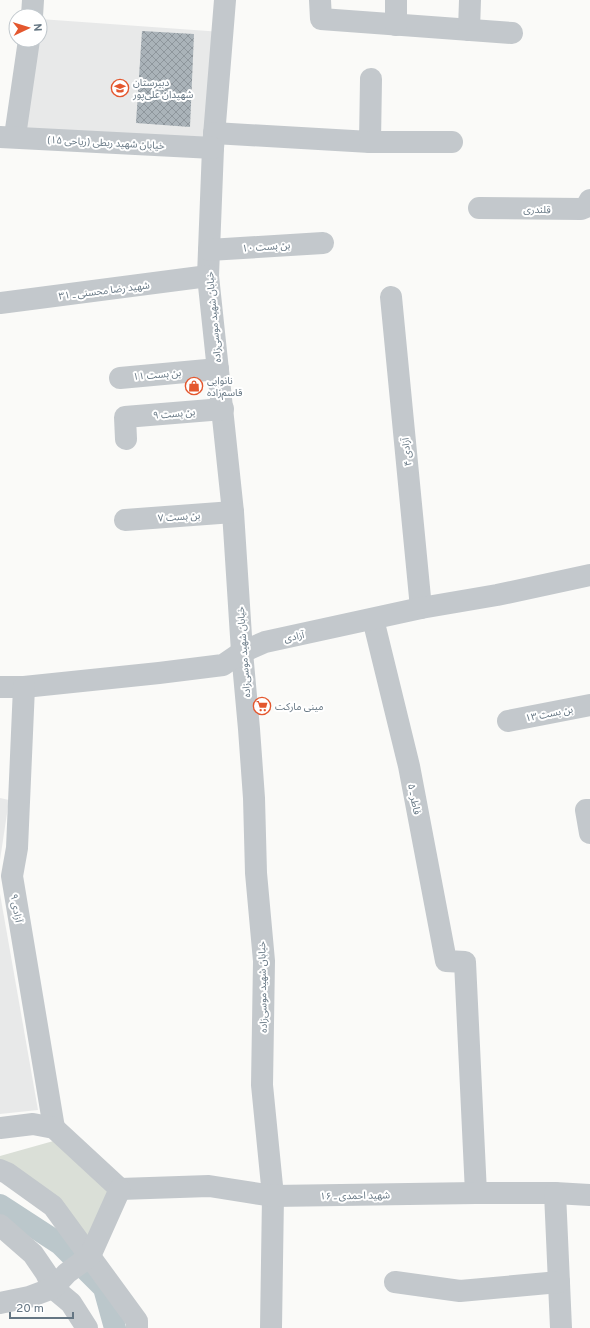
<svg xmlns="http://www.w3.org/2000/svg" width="590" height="1328" font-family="Overpass,'Noto Sans Arabic',sans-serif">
<defs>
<pattern id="building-cross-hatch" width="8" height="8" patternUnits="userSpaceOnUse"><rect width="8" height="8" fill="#aab3b9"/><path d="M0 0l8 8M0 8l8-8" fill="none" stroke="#8e969c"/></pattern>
</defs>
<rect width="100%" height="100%" fill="#fafaf8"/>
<g fill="#e8e9e9">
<path d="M40,19L222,32L213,148L15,136L29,40H40Z"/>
<path d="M0,798L9,800L0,860Z"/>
<path d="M0,894L38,1110L0,1114Z"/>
</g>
<path fill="#dadfd7" d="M57,1140L112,1190L89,1240L0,1162V1156Z"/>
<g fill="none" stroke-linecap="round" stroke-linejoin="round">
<path stroke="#bbc7cb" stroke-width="22" d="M0,1205L60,1244L104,1288L115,1328"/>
</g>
<path fill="url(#building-cross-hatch)" d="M142,31L194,34L190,127L136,123Z"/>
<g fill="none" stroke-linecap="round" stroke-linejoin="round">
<g stroke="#c3c8cc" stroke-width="22">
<path d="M225,0L213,148L208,276L233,512L242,652L249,729L254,798L256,873L264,961L262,1085L273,1196L271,1328"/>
<path d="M320,0L321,19L512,33"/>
<path d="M32,16L33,0"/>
<path d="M396,25V0"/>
<path d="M469,30L470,0"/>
<path d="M214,133L370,142L371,79"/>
<path d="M15,136L29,40"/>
<path d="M0,137L213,148"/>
<path d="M370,142H452"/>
<path d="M479,208L581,209L586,207L590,200"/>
<path d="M209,250L323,243"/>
<path d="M391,297L421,608"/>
<path d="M0,303L208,276"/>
<path d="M120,378L218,369"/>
<path d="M126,439L125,417L223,409"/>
<path d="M125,520L233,512"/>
<path d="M373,619L409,766L446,961L465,962L476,1193"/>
<path d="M0,687H24L159,673L223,665L242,652L265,642L421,608L497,595L590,575"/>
<path d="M24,687L17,848L12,876L54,1128"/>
<path d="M508,721L590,705"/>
<path d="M590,810H586L590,833"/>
<path d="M0,1128L33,1124L54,1128L120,1189"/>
<path d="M0,1170L7,1173L53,1206L137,1321V1328"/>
<path d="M120,1189L209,1186L273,1196L476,1193H555L590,1195"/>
<path d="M555,1193L561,1328"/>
<path d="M0,1225L33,1254L46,1273L53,1288L71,1303L87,1328"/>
<path d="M395,1282L460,1291L559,1282"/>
<path d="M0,1303L29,1297L53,1288L67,1273L90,1256L120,1189"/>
</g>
</g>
<defs>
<symbol id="school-ring" viewBox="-11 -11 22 22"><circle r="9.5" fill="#fff" stroke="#e4572e" stroke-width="1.5"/><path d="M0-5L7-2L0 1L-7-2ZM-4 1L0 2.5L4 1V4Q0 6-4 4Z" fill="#e4572e"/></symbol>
<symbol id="shop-ring" viewBox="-11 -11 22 22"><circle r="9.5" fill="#fff" stroke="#e4572e" stroke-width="1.5"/><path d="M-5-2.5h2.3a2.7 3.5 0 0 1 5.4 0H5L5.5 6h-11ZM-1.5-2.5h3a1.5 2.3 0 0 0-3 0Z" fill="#e4572e"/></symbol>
<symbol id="supermarket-ring" viewBox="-11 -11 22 22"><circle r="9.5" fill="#fff" stroke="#e4572e" stroke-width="1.5"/><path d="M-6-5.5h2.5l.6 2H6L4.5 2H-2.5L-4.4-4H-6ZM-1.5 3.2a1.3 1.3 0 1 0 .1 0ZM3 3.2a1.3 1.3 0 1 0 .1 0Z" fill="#e4572e"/></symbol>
</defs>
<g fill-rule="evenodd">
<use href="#school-ring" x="110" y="78" width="20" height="20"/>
<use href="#shop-ring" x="184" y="376" width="20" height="20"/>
<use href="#supermarket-ring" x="252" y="696" width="20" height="20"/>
</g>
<g text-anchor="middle" stroke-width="4" stroke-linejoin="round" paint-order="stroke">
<g font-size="10" fill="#657683" stroke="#fff" text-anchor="start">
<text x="133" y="86">دبیرستان<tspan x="133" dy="12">شهیدان علی‌پور</tspan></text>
<text x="207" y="384">نانوایی<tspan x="207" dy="12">قاسم‌زاده</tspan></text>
<text x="275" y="710">مینی مارکت</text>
</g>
<g font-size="10" fill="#657683" stroke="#fff">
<text transform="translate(106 142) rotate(3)" y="4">خیابان شهید ربطی (ریاحی ۱۵)</text>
<text transform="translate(537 209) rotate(1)" y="4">قلندری</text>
<text transform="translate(266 246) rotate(-4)" y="4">بن بست ۱۰</text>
<text transform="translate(104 290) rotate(-7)" y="4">شهید رضا محسنی ـ ۳۱</text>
<text transform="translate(213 317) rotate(-95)" y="4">خیابان شهید موسی‌زاده</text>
<text transform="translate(157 374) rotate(-5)" y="4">بن بست ۱۱</text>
<text transform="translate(174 413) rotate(-5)" y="4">بن بست ۹</text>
<text transform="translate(406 452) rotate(-96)" y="4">آزادی ۴</text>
<text transform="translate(179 516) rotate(-4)" y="4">بن بست ۷</text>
<text transform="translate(294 636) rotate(-12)" y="4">آزادی</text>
<text transform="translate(243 652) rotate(-94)" y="4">خیابان شهید موسی‌زاده</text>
<text transform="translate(549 713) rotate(-11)" y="4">بن بست ۱۳</text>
<text transform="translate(415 799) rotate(79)" y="4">فاطر ـ ۵</text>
<text transform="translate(17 908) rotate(80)" y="4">آزادی ۹</text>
<text transform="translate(262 987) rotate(-91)" y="4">خیابان شهید موسی‌زاده</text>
<text transform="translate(355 1195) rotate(-1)" y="4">شهید احمدی ـ ۱۶</text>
</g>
</g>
<g transform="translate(28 28) rotate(86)"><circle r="19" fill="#ffffff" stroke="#c1c8cd"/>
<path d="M0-3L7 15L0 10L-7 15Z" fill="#e4572e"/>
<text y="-6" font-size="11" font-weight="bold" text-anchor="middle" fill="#657683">N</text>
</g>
<path d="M10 1312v6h63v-6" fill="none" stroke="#657683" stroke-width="2"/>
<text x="16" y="1312" font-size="12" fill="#657683" stroke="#ffffff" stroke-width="3" paint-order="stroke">20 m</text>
</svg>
